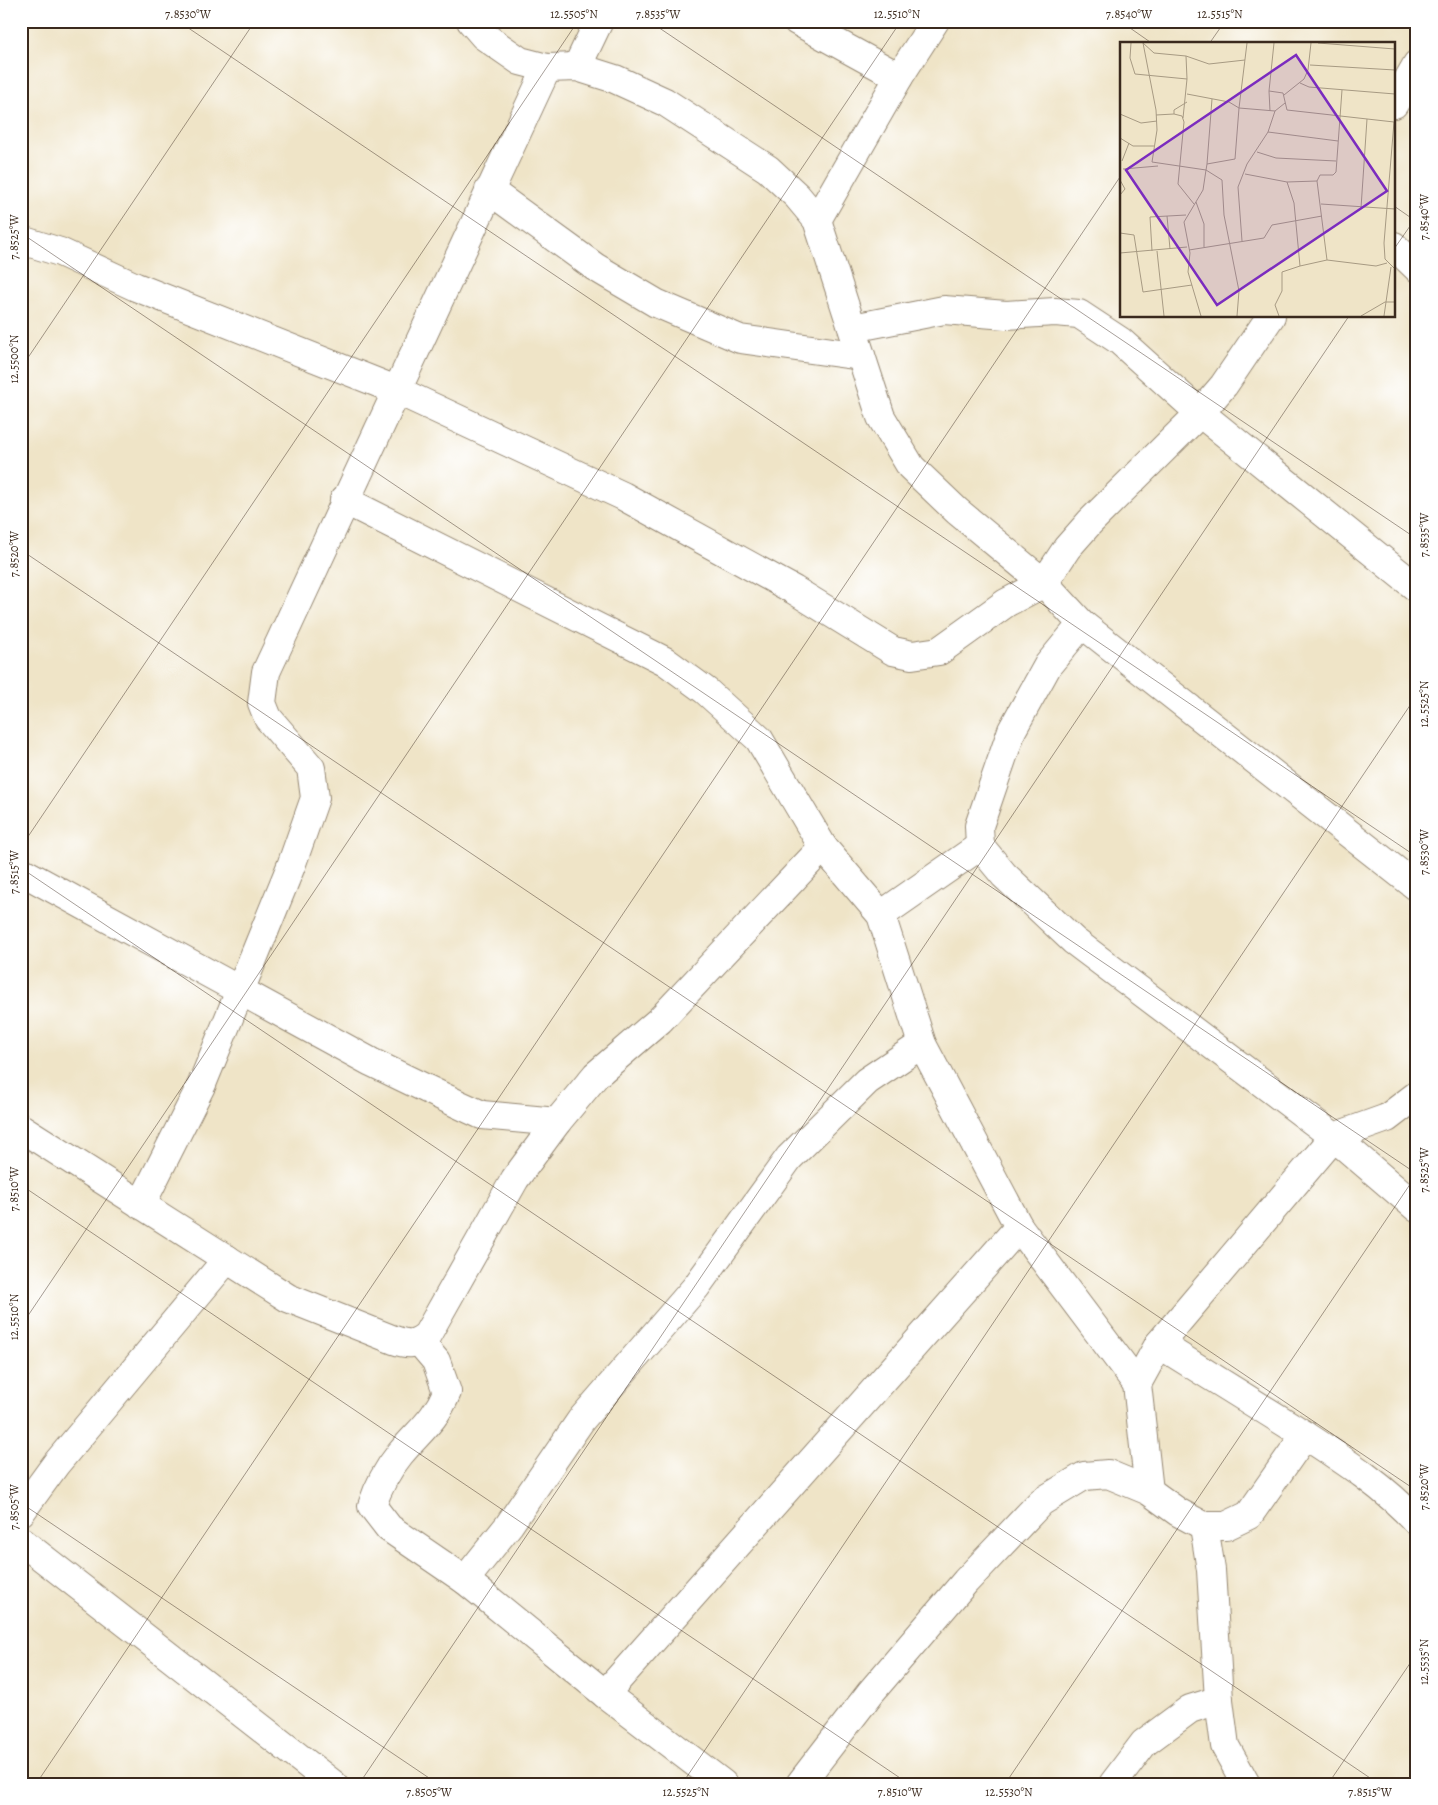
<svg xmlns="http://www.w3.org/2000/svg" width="1438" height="1805" font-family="Alegreya,serif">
<rect width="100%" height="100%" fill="#fff"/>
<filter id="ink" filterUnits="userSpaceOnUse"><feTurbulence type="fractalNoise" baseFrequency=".02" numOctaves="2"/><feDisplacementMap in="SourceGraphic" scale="10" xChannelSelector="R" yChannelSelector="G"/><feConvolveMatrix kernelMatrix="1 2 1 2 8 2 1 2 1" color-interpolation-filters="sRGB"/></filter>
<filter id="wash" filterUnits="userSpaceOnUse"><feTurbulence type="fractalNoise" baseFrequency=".0096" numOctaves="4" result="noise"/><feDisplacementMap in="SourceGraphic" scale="20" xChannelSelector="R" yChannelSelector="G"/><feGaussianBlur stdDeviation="1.12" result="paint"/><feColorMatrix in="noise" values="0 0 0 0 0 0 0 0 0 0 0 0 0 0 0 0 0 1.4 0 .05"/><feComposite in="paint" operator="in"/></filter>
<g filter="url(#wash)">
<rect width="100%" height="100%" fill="#efe4c7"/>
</g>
<g filter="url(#ink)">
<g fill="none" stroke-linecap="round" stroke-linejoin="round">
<defs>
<g id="minor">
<path d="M471,21L484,36L520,61L547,68L577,67L615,79L665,102L768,169L797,196L817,220L881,417L911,467L957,511L1044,583L1067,548L1090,522L1200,413L1224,385L1271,316"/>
<path d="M797,21L899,77"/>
<path d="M577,67L599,21"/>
<path d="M1394,104L1417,64"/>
<path d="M489,190L595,267L656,303L740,339L861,356"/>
<path d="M817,220L899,77L935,21"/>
<path d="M21,240L60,252L136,287L396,390L623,496L794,590L893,651L912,655L939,651L1006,603L1044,583L1082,624L1048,665L1012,730L979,826L980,846L1004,875L1074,941L1334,1137L1387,1118L1417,1095"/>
<path d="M1394,246L1417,268"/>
<path d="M853,328L944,310L1006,315L1055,312L1079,314L1120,341L1200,413L1417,588"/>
<path d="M344,500L665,661L706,691L759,739L823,847L881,915L922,1044L1019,1227L1137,1384"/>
<path d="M1082,624L1417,887"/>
<path d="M21,871L371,1062L458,1104L482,1115L557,1122"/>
<path d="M881,915L980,846"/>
<path d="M21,1128L288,1298L394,1340C408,1345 415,1345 427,1335L515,1179L557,1122L596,1075L660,1020L823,847"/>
<path d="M141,1205L202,1084L291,866L315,798L311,768L268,718L262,703L266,672L547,68"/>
<path d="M419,1341L436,1361L447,1392C435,1421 419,1431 400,1454C387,1470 378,1487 372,1506L389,1528L465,1580L605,1694L723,1784"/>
<path d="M1159,1344L1305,1435"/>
<path d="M1149,1491L1137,1384L1159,1344L1334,1137L1417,1208"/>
<path d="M21,1512L56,1464L227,1259"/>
<path d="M1204,1526L1211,1570L1219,1700L1225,1746L1246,1784"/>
<path d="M21,1541L333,1784"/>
<path d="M465,1580L509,1525L581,1420L696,1287L789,1158L867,1081L922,1044"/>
<path d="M605,1694L1019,1227"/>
<path d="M1113,1784L1144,1743L1190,1709L1219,1700"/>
</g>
<path id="tertiary" d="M800,1784L871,1692L966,1581L1041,1502L1084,1476L1108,1474L1149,1491L1178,1512L1204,1526H1226L1249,1515L1305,1435C1345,1461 1385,1487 1417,1522"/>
</defs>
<use href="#minor" stroke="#958772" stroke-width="30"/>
<use href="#tertiary" stroke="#958772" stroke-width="30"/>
<use href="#minor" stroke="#fff" stroke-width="28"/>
<use href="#tertiary" stroke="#fff" stroke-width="28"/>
</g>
</g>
<path fill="none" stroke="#3b2a1e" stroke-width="1" stroke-opacity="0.45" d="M178,21L1417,857M649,21L1417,539M1120,21L1153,44M1209,44L1225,21M1394,206L1417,222M21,233L1417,1174M1394,249L1417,216M21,368L255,21M21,550L1417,1491M21,847L578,21M21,868L1379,1784M21,1185L909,1784M21,1326L901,21M21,1503L438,1784M36,1784L1122,174M359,1784L1349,316M682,1784L1417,695M1005,1784L1417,1174M1328,1784L1417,1653"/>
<g transform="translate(1120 42)">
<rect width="275" height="275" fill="#efe4c7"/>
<path fill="none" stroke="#a79a83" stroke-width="1" d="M11,1L10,16L15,32L67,37L66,14M23,1L36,68L37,88L32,120L86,128L83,148L64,180L70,211L68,230L81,274M23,1L34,11L66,14L89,22L125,18M127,1L119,66L155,69L165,61M154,1L149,49L163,51L167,68L274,80L264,201L265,217L275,227M198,1L275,7M190,23L275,28M180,41L189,45L275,52M149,49L150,69M67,52L109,60L119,66L115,117L87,122L86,128L102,138L104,173L119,249L117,274M164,53L184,37L188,28L191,1M0,72L21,81L37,79M54,72L62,74L64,80L58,142L74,162M36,73L54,72V68L67,60M63,76L67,37M148,90L218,99M0,96L13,104H34M137,110L156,116L216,119M2,119L9,101M87,122L92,57M3,127L38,124M125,132L167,140L197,139L207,218L256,224L267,221M0,138L5,147L0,153M197,139L200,133H213L216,130L222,48M76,160L84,182V205M201,162L275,167M241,166L247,77M47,174L50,207M0,191L14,193L23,250L72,243M122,199L118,145L127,122L148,90L155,69M69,208L144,196L152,183L202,174M32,209L30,175L66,173M37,209L44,274M0,211L67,205M180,224L207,218M159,274L155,263L162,249V230L180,224L174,161L167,140M241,274L265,260H275M264,274L271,225"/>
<path fill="#7b2cbf" fill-opacity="0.15" stroke="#7b2cbf" stroke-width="2.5" d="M176,13L267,149L97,263L6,128Z"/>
<rect width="275" height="275" fill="none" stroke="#3b2a1e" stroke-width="2.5"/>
</g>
<rect width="1438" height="1805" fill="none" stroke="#fff" stroke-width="55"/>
<rect x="28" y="28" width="1382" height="1750" fill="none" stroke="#3b2a1e" stroke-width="2"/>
<g font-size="12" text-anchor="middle" fill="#3b2a1e">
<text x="188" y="18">7.8530°W</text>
<text x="574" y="18">12.5505°N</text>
<text x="658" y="18">7.8535°W</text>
<text x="897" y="18">12.5510°N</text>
<text x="1129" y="18">7.8540°W</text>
<text x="1220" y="18">12.5515°N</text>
<text transform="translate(1424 217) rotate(-90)" y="4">7.8540°W</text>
<text transform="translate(14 237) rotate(-90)" y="4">7.8525°W</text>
<text transform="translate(14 359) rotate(-90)" y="4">12.5500°N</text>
<text transform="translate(1424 535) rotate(-90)" y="4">7.8535°W</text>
<text transform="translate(14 554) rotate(-90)" y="4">7.8520°W</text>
<text transform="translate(1424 704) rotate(-90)" y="4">12.5525°N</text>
<text transform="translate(1424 852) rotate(-90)" y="4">7.8530°W</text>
<text transform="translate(14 872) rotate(-90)" y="4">7.8515°W</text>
<text transform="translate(1424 1170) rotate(-90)" y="4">7.8525°W</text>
<text transform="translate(14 1189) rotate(-90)" y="4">7.8510°W</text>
<text transform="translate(14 1317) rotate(-90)" y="4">12.5510°N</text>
<text transform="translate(1424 1487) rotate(-90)" y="4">7.8520°W</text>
<text transform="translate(14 1507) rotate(-90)" y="4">7.8505°W</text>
<text transform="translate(1424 1662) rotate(-90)" y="4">12.5535°N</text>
<text x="429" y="1796">7.8505°W</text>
<text x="686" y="1796">12.5525°N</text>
<text x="900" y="1796">7.8510°W</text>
<text x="1009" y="1796">12.5530°N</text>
<text x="1370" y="1796">7.8515°W</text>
</g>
</svg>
